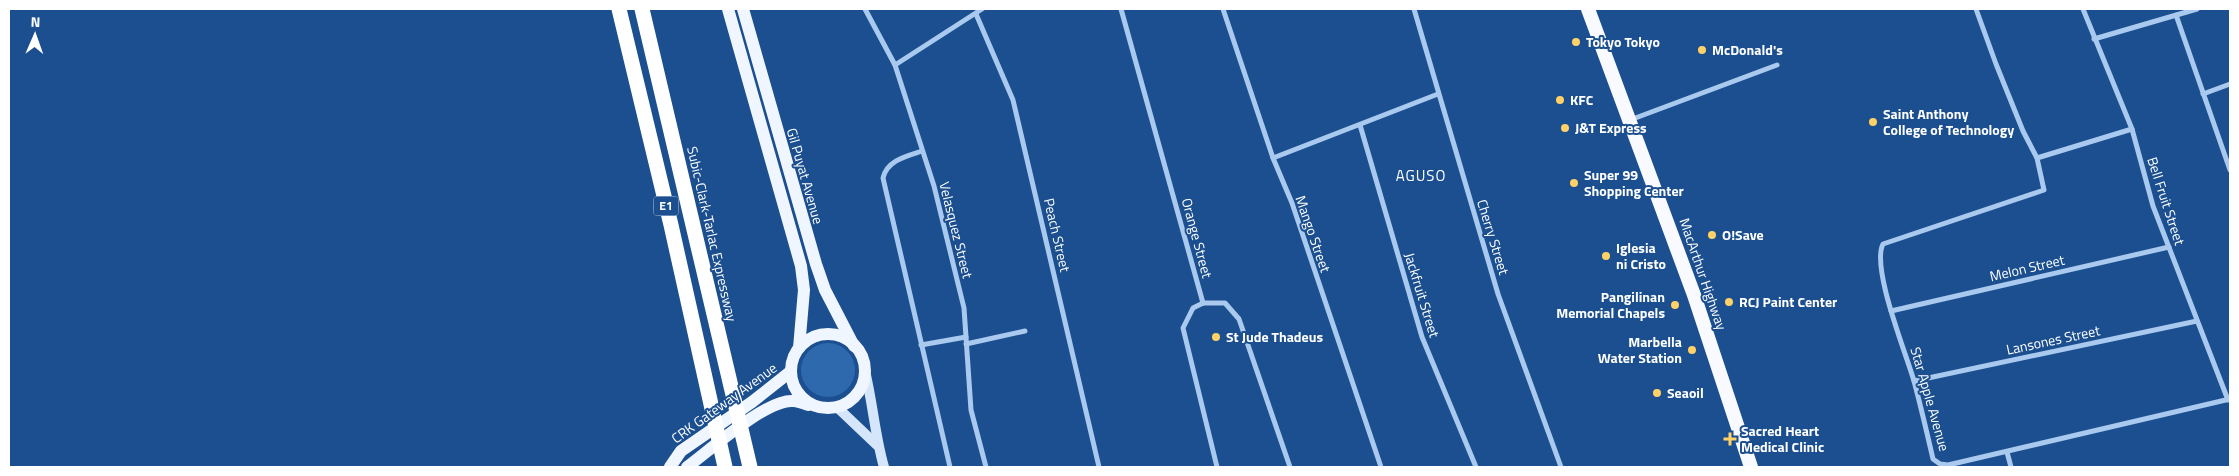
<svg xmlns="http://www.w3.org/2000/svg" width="2239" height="476" font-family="'Titillium Web',sans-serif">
<rect width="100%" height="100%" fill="#1b4f8f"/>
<circle fill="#2e69ad" cx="828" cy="370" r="27"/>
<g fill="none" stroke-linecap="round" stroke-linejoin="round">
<g stroke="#a9c9ee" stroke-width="5">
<path d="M865,9L895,65L934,186L964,308L971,410L986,467"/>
<path d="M1121,9L1203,303"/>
<path d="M1223,9L1273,158L1292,203L1381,467"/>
<path d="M1414,9L1498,294L1561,467"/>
<path d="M1976,9L1996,64L2023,131L2037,158L2044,190L1883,244C1871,268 1906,353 1914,381C1921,407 1927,433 1933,459L1940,464L1948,465L2230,399"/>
<path d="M2083,9L2132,129L2153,206L2228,400"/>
<path d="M976,14L1013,100L1099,467"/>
<path d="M2176,15L2230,170"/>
<path d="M2094,39L2197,9"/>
<path d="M895,65L982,9"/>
<path d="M2203,94L2230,84"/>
<path d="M1630,120L1777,65"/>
<path d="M1360,125L1422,337L1476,467"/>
<path d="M922,151C907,156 887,160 883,178L950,467"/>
<path d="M1273,158L1438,94"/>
<path d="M2037,158L2132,129"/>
<path d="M1203,303H1225L1239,319L1290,467"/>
<path d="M1203,303L1193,308L1183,328L1217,467"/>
<path d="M1891,311L2169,247"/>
<path d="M966,344L1025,331"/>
<path d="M921,345L966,337"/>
<path d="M1914,381L2197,321"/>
<path d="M2007,452L2011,467"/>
</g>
<g stroke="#d6e6fa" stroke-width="10">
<path d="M865,371C873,404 875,436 884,467"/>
<path d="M837,407L877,445"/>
</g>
<g stroke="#f0f6ff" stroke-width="12">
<path d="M728,9L801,266L804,290L799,348"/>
<path d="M743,9L816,264L825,290L854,346"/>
<circle cx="828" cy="371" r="37"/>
<path d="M670,467L681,451L752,402L790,372"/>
<path d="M687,467C709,451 766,399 793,401C798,401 803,403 808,405"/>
</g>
<path stroke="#f8faff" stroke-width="14" d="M1588,9L1694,295L1751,467"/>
<g stroke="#fff" stroke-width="15">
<path d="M619,9L671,225L725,467"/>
<path d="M642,9L750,467"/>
</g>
</g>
<g fill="#ffd166" stroke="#1b4f8f" stroke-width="2">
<circle cx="1576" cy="42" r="5"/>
<circle cx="1702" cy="50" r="5"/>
<circle cx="1560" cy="100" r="5"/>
<circle cx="1873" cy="122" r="5"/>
<circle cx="1565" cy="128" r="5"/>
<circle cx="1574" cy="183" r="5"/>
<circle cx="1712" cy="235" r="5"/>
<circle cx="1606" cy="256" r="5"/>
<circle cx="1729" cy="302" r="5"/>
<circle cx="1675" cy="305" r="5"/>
<circle cx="1216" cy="337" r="5"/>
<circle cx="1692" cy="350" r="5"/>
<circle cx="1657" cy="393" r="5"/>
<path d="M1727.5 431.5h5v5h5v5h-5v5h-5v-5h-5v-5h5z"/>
</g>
<g text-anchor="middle" stroke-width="4" stroke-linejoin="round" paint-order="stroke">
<rect fill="#1b4f8f" stroke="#bbcadd" stroke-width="1" x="653.5" y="196.5" width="25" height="19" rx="4"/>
<g font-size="12" font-weight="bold" fill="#fff">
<text x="666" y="210">E1</text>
</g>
<g font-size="14" font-weight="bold" fill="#fff" stroke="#1b4f8f" text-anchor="start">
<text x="1586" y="47">Tokyo Tokyo</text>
<text x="1712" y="55">McDonald's</text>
<text x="1570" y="105">KFC</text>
<text x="1883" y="119">Saint Anthony<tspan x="1883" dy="16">College of Technology</tspan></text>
<text x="1575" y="133">J&amp;T Express</text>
<text x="1584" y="180">Super 99<tspan x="1584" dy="16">Shopping Center</tspan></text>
<text x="1722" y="240">O!Save</text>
<text x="1616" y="253">Iglesia<tspan x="1616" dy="16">ni Cristo</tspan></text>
<text x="1665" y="302" text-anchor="end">Pangilinan<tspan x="1665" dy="16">Memorial Chapels</tspan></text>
<text x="1739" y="307">RCJ Paint Center</text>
<text x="1226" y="342">St Jude Thadeus</text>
<text x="1682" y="347" text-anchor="end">Marbella<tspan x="1682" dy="16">Water Station</tspan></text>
<text x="1667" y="398">Seaoil</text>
<text x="1741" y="436">Sacred Heart<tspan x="1741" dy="16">Medical Clinic</tspan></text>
</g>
<g font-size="14" fill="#fff" stroke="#1b4f8f">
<text transform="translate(805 176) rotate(74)" y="5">Gil Puyat Avenue</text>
<text transform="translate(2166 201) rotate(72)" y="5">Bell Fruit Street</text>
<text transform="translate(956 230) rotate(76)" y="5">Velasquez Street</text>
<text transform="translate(712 234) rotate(77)" y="5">Subic-Clark-Tarlac Expressway</text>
<text transform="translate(1313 234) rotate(71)" y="5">Mango Street</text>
<text transform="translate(1057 235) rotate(77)" y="5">Peach Street</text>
<text transform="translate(1493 237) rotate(73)" y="5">Cherry Street</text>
<text transform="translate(1197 238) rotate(75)" y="5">Orange Street</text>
<text transform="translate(2027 268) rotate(-13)" y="5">Melon Street</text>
<text transform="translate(1703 274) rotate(71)" y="5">MacArthur Highway</text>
<text transform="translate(1422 295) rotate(73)" y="5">Jackfruit Street</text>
<text transform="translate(2053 340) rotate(-12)" y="5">Lansones Street</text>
<text transform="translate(1930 399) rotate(74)" y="5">Star Apple Avenue</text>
<text transform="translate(724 403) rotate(-36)" y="5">CRK Gateway Avenue</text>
</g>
<g font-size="15" letter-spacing="1" fill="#fff" stroke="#1b4f8f">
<text x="1421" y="181">AGUSO</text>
</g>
</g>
<rect width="2239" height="476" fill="none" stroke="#ffffff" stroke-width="20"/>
<g transform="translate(35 35) rotate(2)" stroke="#1b4f8f" stroke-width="4" paint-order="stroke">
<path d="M0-4L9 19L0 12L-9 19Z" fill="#ffffff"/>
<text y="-8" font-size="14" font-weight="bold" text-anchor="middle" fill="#ffffff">N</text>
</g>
</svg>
